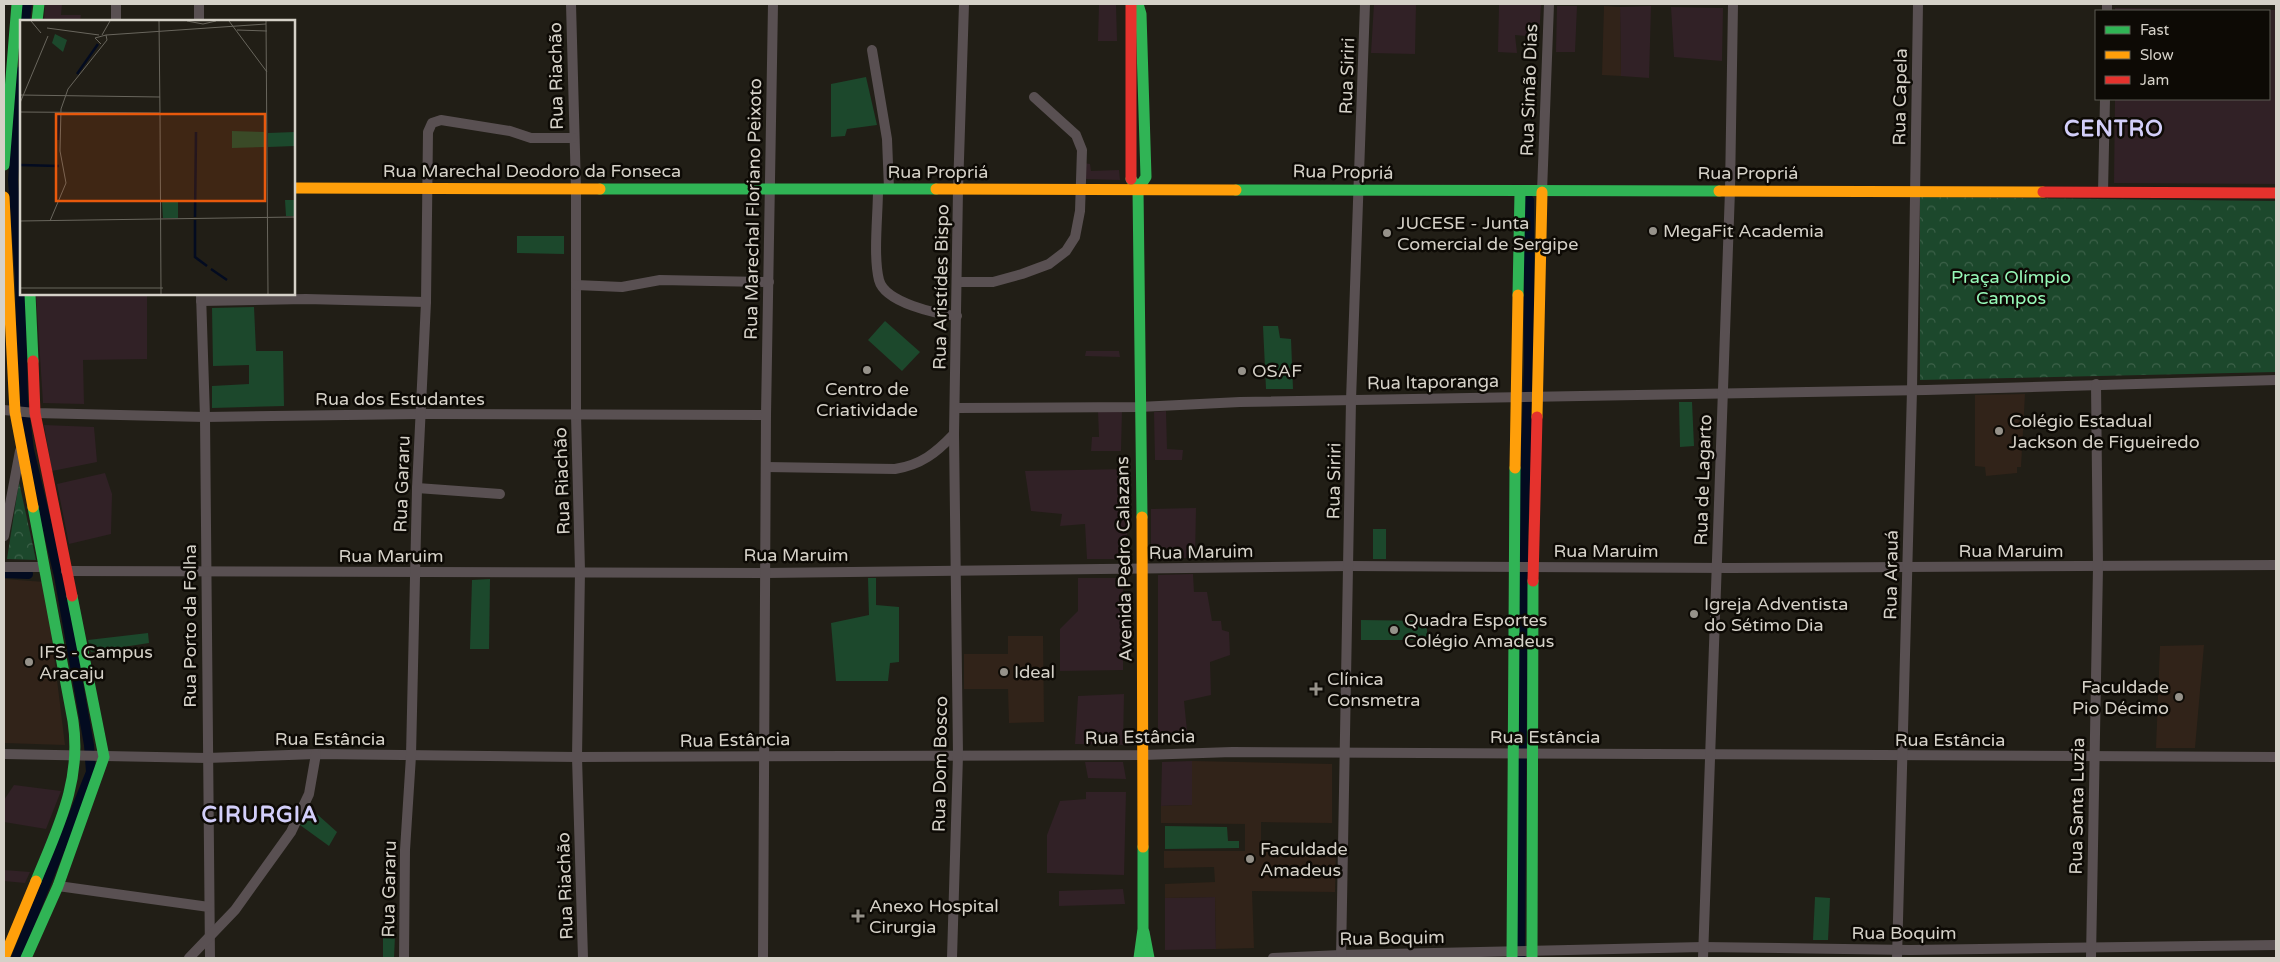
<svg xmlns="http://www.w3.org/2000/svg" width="2280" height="962" font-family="'Varela Round',sans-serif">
<defs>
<pattern id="forest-crowns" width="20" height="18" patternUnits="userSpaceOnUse" patternTransform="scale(1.25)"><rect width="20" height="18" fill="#1c482c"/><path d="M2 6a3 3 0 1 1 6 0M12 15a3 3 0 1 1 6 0" fill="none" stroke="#3c6149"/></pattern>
</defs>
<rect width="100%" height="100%" fill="#211e16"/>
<g fill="#312126">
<path d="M45,4H62L61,15H81L80,21H44Z"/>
<path d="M1099,4H1116L1117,41H1098Z"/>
<path d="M1374,4H1416L1415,54L1371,53Z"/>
<path d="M1499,4L1541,5L1539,37L1515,35L1517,53L1498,52Z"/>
<path d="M1557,6H1577L1575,52H1556Z"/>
<path d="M1651,6L1649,78L1621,76L1620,7Z"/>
<path d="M1671,7L1723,8L1722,61L1674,57Z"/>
<path d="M2115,8L2276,10V184L2114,183L2115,99H2269V11H2115Z"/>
<path d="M1084,163L1090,164L1091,171L1119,170L1120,180L1084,179Z"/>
<path d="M36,294H147V359L83,360L84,404L43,403Z"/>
<path d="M1086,351H1119L1120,357L1085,356Z"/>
<path d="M1122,410L1121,451H1091L1092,437H1099L1098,411Z"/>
<path d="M1166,411L1167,449L1183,450L1182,460H1155L1154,412Z"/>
<path d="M44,425L94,427L97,462L52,471Z"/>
<path d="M1127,469V559H1087L1085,524L1060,526L1062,514L1031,511L1025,471Z"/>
<path d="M105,473L112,494L111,534L69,544L57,484Z"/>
<path d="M1196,508L1195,558H1151V509Z"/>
<path d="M1193,574L1194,592H1207L1212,621H1221L1222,630L1229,632L1230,655L1210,662L1211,695L1184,701L1188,741L1158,740V575Z"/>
<path d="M1078,578H1123V670L1060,671V629L1078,611Z"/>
<path d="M1124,694L1123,745L1075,744L1078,696Z"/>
<path d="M1192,761V805L1161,806L1162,762Z"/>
<path d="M1085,762H1123L1126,779L1088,778Z"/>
<path d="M14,785L61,791L46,829L4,822V800Z"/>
<path d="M1086,792H1126L1124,875L1047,873V835L1060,801L1086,799Z"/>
<path d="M4,870L30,872L25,883L4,881Z"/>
<path d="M1123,889L1125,904L1059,906V891Z"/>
<path d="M1215,897L1216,949L1165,950V898Z"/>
</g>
<g fill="#312319">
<path d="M1604,6L1620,7L1621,76L1602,75Z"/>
<path d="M2025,394L2021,467H2017V473L1986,476L1985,467L1975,466V395Z"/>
<path d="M4,579L45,582L65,745L4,743Z"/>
<path d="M1008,636H1043L1044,722L1009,723L1008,689H964V654H1008Z"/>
<path d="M2204,645L2195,748H2156L2160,646Z"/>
<path d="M1192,761L1332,764V823L1261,822V851L1336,852L1335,892L1252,891L1254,948L1216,949L1215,897L1165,898V884L1215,882L1214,867L1164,868V851H1245V824L1161,823V806L1192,805Z"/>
</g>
<g fill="#1c482c">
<path d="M866,77L877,125L847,129L845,136L831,137V84Z"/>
<path d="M517,236H564V254L517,253Z"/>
<path d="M254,307L256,351H283L284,406L212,408V386L249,384V365L213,366L212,308Z"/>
<path d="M885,321L920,352L902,371L868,340Z"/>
<path d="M1263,326H1278L1280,338L1291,339L1293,389H1266Z"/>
<path d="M1679,402H1692L1694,446L1680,447Z"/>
<rect x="1373" y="529" width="13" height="30"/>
<path d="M868,578H876V605L899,607V662L890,663L888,681H836L831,623L869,615Z"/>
<path d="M490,579L489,649H470L472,580Z"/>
<path d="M1361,620L1427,621V640H1361Z"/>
<path d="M148,633L149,643L91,652L88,640Z"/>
<path d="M309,807L337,832L329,846L300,825Z"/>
<path d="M1165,826L1227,827L1228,841H1239V848L1165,849Z"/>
<path d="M1815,897L1830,898L1828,940H1813Z"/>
<path d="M383,935H395L394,958H383Z"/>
</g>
<g fill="url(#forest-crowns)">
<path d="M1920,197L2276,201V372L1920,380Z"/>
<path d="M19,482L36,560L7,559Z"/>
</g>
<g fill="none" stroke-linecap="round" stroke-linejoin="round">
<g stroke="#030b20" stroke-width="10">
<path d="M25,21L27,4"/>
<path d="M4,573L28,574"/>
<path d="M16,958L91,772L89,745L59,576L29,450L23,401L20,277L13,180L21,71"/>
<path d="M1520,958L1523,536L1529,365V200"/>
</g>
<g stroke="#595052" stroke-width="10">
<path d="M199,4V21"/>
<path d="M571,4L576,189V415L580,571L577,757L583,958"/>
<path d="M2107,11V4"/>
<path d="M116,21V4"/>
<path d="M872,50L887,139L889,189"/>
<path d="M878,190C878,215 873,256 879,280C885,303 937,314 957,316"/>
<path d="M1542,192L1549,4"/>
<path d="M2103,192L2105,99"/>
<path d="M958,282H993L1022,274L1049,264L1066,251L1075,237L1080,211L1082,150L1076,135L1034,97"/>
<path d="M576,285L622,287L660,280L769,282"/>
<path d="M201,294L205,417L210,958"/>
<path d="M201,301L306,299L426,302"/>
<path d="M955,408L1139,407L1240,402L1926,390L2276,380"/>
<path d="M4,410L35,413L205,417L420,414L766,415"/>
<path d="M766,467L895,469C921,465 936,453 954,434"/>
<path d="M417,488L500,494"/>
<path d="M4,536L20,451"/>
<path d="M4,567H44"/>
<path d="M66,571L766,573L1349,566L1731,568L2276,565"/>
<path d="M4,754L207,758L316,754L577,757L1143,755L1232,752L2276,757"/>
<path d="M58,886L209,907"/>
<path d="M189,958L235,910L291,832L309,794L316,754"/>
<path d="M404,958L405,850L411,756L417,488L426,302L428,132L432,123L441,120L510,131L531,138H573"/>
<path d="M763,958L766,415L773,4"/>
<path d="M952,958L958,755L954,434L958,190L964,4"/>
<path d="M1273,958L1341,955L1703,947L1910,950L2276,945"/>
<path d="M1341,958L1351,400L1365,4"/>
<path d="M1703,958L1730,190L1733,4"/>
<path d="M1897,958L1912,390L1918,4"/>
<path d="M2091,958L2098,567L2096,384"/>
</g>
<g stroke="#30b455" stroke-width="11">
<path d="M1138,4L1141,14L1146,177L1138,189"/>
<path d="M37,21L39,4"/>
<path d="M4,165L17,4"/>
<path d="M1131,179L1138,189L1142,517"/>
<path d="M600,189H936"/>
<path d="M1236,190L1719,191"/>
<path d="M30,294L33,361"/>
<path d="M1518,295L1520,192"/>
<path d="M33,507L73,721C82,781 58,827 36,881"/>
<path d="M1144,932L1149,958"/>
<path d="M26,958L58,886L104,757L72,596"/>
<path d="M1139,958L1143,929V847"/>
<path d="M1512,958L1515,468"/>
<path d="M1532,958L1533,581"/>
</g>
<g stroke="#ff9f0a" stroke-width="11">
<path d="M294,188L600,189"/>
<path d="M936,189L1236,190"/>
<path d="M1719,191L2043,192"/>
<path d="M4,197L15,412L33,507"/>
<path d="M1537,417L1542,192"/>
<path d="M1515,468L1518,295"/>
<path d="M1142,517L1143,847"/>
<path d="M4,958L36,881"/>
</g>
<g stroke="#e5322d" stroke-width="11">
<path d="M1131,4V179"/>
<path d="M2043,192L2276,193"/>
<path d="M33,361L35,413L72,596"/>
<path d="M1533,581L1537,417"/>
</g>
</g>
<g fill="#96928a" stroke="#0d0a05" stroke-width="2">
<circle cx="1653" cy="231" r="5"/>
<circle cx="1387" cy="233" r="5"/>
<circle cx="867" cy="370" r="5"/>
<circle cx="1242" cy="371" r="5"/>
<circle cx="1999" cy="431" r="5"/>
<circle cx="1694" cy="614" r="5"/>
<circle cx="1394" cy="630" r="5"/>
<circle cx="29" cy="662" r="5"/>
<circle cx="1004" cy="672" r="5"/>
<path d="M1313.5 681.5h5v5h5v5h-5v5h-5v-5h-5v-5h5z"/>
<circle cx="2179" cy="697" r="5"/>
<circle cx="1250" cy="859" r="5"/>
<path d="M855.5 908.5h5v5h5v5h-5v5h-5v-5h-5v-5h5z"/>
</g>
<g text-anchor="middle" stroke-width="5" stroke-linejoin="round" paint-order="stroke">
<g font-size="18" fill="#d5d1c8" stroke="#0d0a05">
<text transform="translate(556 76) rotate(-91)" y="6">Rua Riachão</text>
<text transform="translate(1347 76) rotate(-88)" y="6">Rua Siriri</text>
<text transform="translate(1529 90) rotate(-88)" y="6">Rua Simão Dias</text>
<text transform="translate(1900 97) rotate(-89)" y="6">Rua Capela</text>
<text x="532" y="177">Rua Marechal Deodoro da Fonseca</text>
<text x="938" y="178">Rua Propriá</text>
<text transform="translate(1343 172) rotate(1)" y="6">Rua Propriá</text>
<text x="1748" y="179">Rua Propriá</text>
<text transform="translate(753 209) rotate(-89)" y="6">Rua Marechal Floriano Peixoto</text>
<text transform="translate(941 287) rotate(-89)" y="6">Rua Aristídes Bispo</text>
<text transform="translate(1433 382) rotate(-1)" y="6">Rua Itaporanga</text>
<text x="400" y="405">Rua dos Estudantes</text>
<text transform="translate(1703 480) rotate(-88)" y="6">Rua de Lagarto</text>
<text transform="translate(562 481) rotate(-92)" y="6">Rua Riachão</text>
<text transform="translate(1334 481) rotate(-89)" y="6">Rua Siriri</text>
<text transform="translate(402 484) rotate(-88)" y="6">Rua Gararu</text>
<text x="1606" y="557">Rua Maruim</text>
<text x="2011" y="557">Rua Maruim</text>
<text transform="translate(1201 552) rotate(-1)" y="6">Rua Maruim</text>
<text x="796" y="561">Rua Maruim</text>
<text x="391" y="562">Rua Maruim</text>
<text transform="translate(1124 559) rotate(-91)" y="6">Avenida Pedro Calazans</text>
<text transform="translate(1891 575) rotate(-89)" y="6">Rua Arauá</text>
<text transform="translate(190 626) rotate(-90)" y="6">Rua Porto da Folha</text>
<text transform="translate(1140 737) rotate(-1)" y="6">Rua Estância</text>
<text x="1545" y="743">Rua Estância</text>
<text x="330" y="745">Rua Estância</text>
<text transform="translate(735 740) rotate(-1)" y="6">Rua Estância</text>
<text x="1950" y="746">Rua Estância</text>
<text transform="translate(940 764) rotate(-89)" y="6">Rua Dom Bosco</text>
<text transform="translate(2077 806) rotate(-89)" y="6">Rua Santa Luzia</text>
<text transform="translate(565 886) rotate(-92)" y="6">Rua Riachão</text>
<text transform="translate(389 889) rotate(-89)" y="6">Rua Gararu</text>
<text x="1904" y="939">Rua Boquim</text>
<text transform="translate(1392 938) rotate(-1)" y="6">Rua Boquim</text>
</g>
<g font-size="18" fill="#d5d1c8" stroke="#0d0a05" text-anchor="start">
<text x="1397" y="229">JUCESE - Junta<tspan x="1397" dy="21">Comercial de Sergipe</tspan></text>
<text x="1663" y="237">MegaFit Academia</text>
<text x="1252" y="377">OSAF</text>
<text x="867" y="395" text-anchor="middle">Centro de<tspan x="867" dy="21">Criatividade</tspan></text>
<text x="2009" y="427">Colégio Estadual<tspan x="2009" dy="21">Jackson de Figueiredo</tspan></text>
<text x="1704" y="610">Igreja Adventista<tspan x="1704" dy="21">do Sétimo Dia</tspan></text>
<text x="1404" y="626">Quadra Esportes<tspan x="1404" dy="21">Colégio Amadeus</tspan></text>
<text x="39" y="658">IFS - Campus<tspan x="39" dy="21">Aracaju</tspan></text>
<text x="1014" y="678">Ideal</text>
<text x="1327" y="685">Clínica<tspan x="1327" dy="21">Consmetra</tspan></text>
<text x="2169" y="693" text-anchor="end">Faculdade<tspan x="2169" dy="21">Pio Décimo</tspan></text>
<text x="1260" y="855">Faculdade<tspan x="1260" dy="21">Amadeus</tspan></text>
<text x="869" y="912">Anexo Hospital<tspan x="869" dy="21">Cirurgia</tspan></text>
</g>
<g font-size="18" fill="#97f9b8" stroke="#0d0a05">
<text x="2011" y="283">Praça Olímpio<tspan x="2011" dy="21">Campos</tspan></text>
</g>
<g font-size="22" font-weight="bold" letter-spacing="1" fill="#d2cef9" stroke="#0d0a05">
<text x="2114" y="136">CENTRO</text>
<text x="260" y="822">CIRURGIA</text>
</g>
</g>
<g transform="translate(20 20)">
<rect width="275" height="275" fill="#211e16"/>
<path d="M212,111L246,112V127L212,128ZM275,112V126L248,127V113ZM265,180H275V196H266ZM158,181V198H143L142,182Z" fill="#1c482c"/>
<path d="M35,14L47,20L43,32L32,23Z" fill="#1c482c"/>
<path fill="none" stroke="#030b20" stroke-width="2.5" d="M57,54L78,24M38,120L39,93M0,145L39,146M175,197L176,112M175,200V237L187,246M191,249L207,260"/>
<path fill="none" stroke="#69665d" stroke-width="1" d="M11,1L21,13M139,1L140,95M167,1L183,4L196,1M209,1L247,52M246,1L248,274M27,8L79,15M217,10L247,11M82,15L90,1M86,15L246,4M0,75L140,77M0,83L28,16M0,92L140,93M140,93L141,274M0,201L275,197M30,201L46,163L40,131L41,89L48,69L87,20L86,15L75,18L81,24M0,268H143"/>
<path fill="#e8590c" fill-opacity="0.15" stroke="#e8590c" stroke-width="2.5" d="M36,94H245V181H36Z"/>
<rect width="275" height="275" fill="none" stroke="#d5d1c8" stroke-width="2.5"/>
</g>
<rect width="2280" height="962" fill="none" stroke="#d5d1c8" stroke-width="10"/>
<rect x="2095" y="10" width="175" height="90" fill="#0d0a05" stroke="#5d5a53"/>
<rect x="2105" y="26" width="25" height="8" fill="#30b455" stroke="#5d5a53"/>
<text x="2140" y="35" font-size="15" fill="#d5d1c8">Fast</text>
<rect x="2105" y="51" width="25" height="8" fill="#ff9f0a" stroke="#5d5a53"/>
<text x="2140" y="60" font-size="15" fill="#d5d1c8">Slow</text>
<rect x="2105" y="76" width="25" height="8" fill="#e5322d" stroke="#5d5a53"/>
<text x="2140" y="85" font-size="15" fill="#d5d1c8">Jam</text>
</svg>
